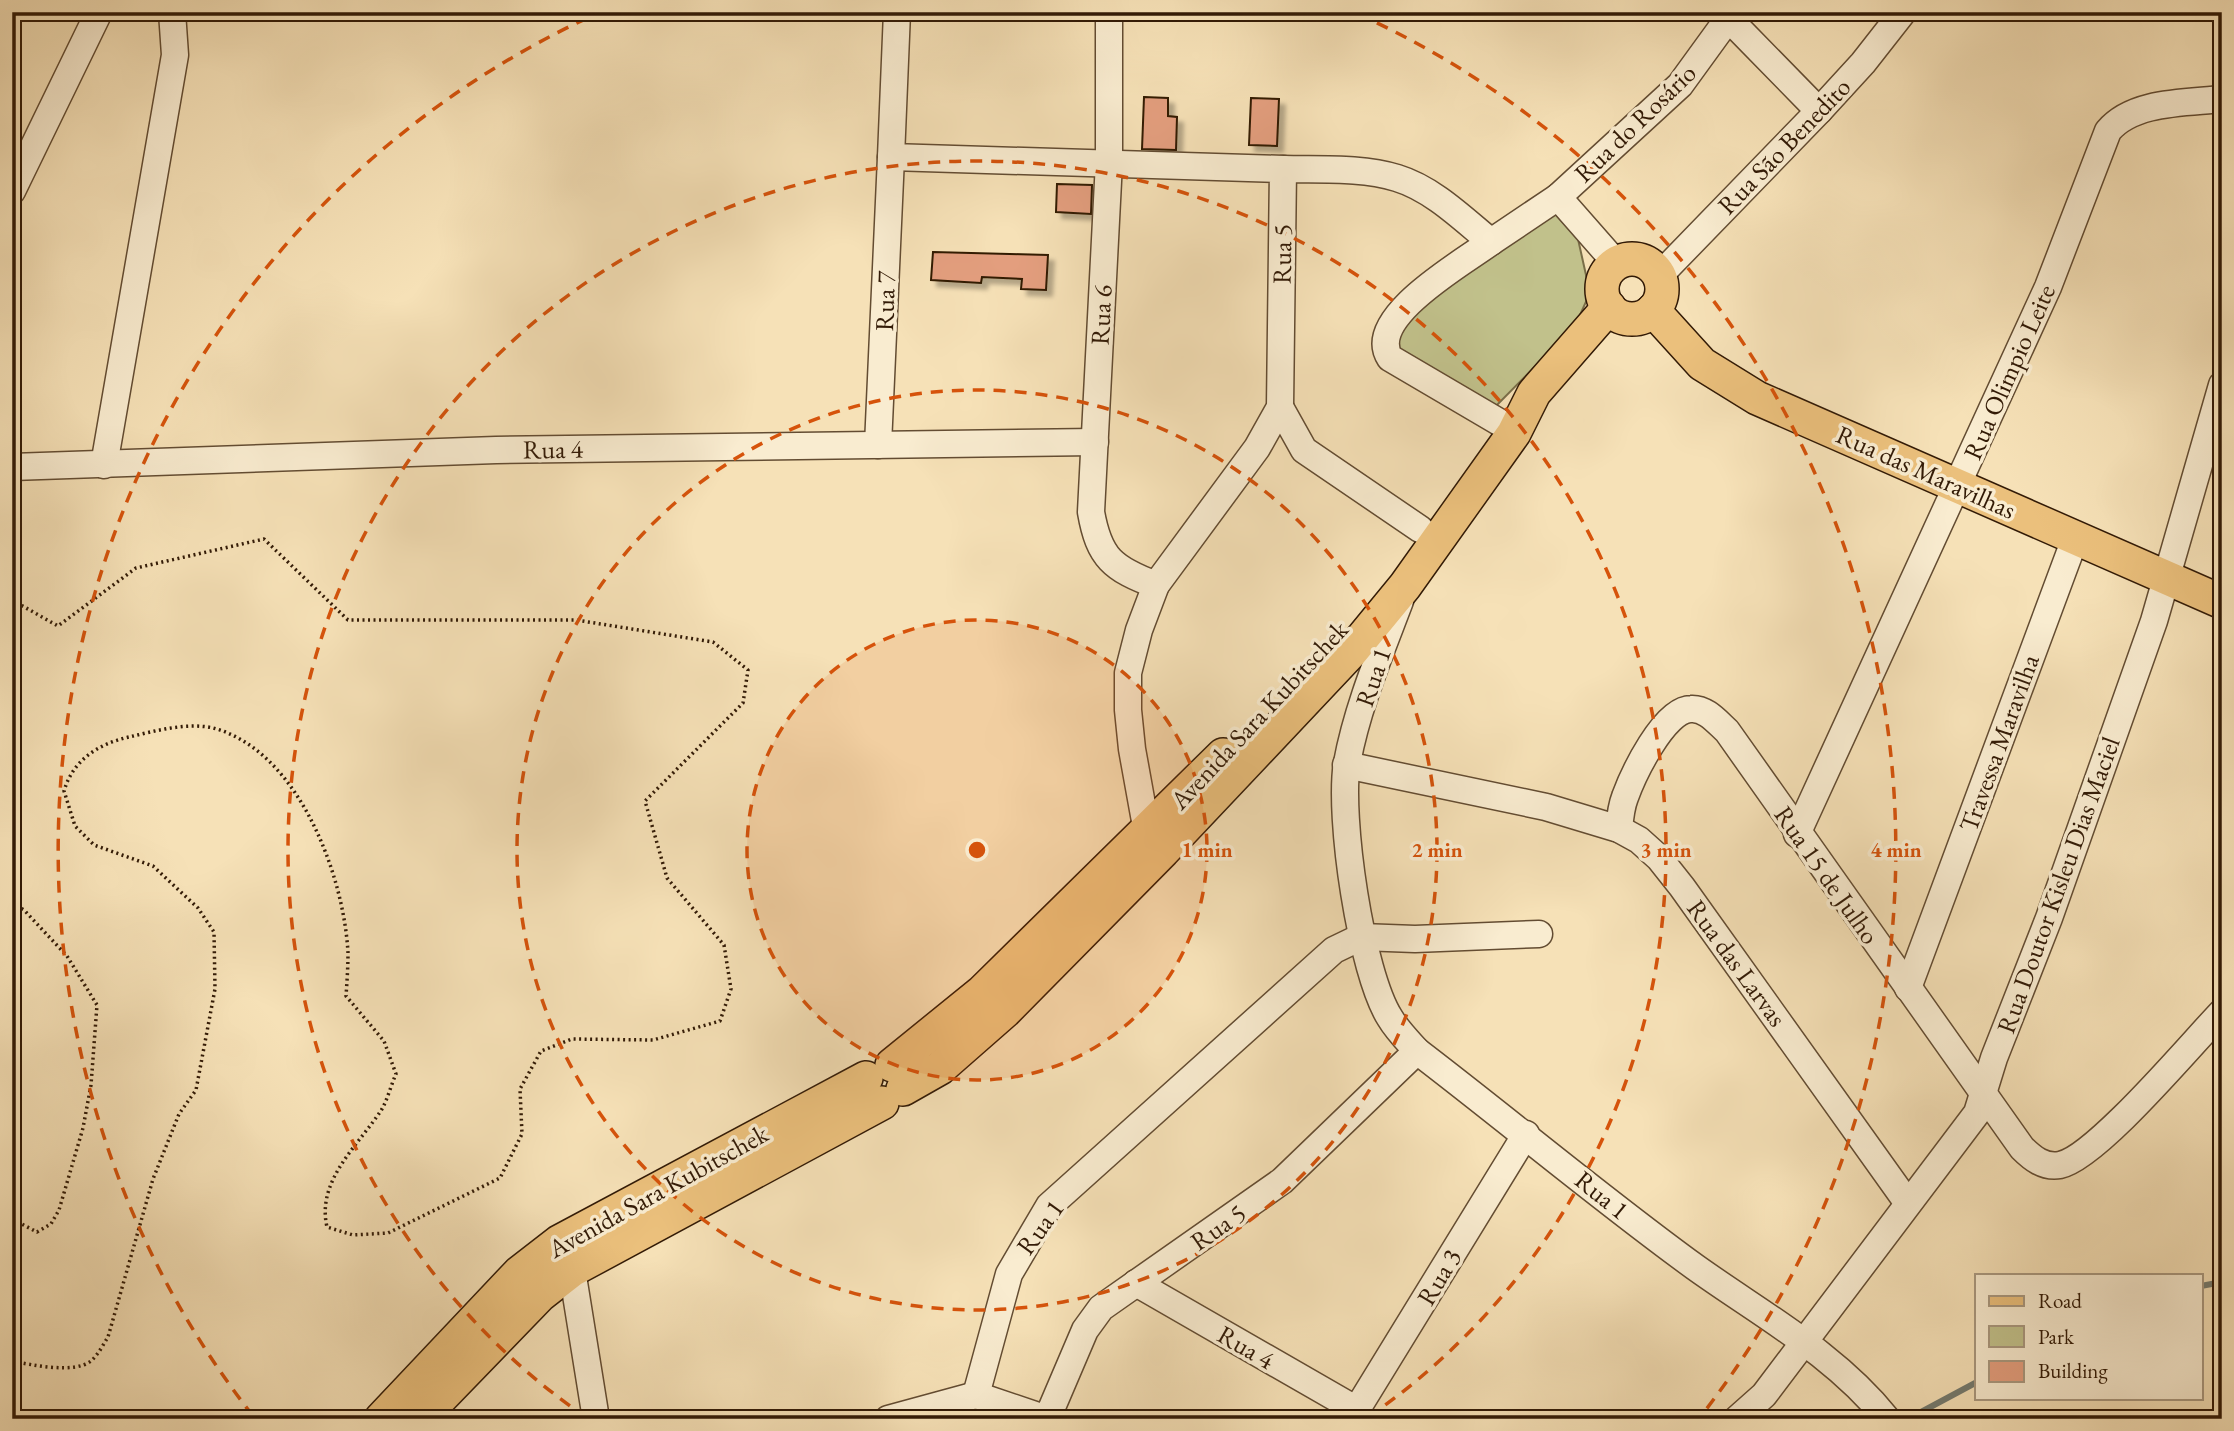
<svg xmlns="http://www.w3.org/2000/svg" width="2234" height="1431" font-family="'EB Garamond',serif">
<defs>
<filter id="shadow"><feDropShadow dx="6" dy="6" stdDeviation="2" flood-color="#0004"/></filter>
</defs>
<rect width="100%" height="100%" fill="#f6e1b7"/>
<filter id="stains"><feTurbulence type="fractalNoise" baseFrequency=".00286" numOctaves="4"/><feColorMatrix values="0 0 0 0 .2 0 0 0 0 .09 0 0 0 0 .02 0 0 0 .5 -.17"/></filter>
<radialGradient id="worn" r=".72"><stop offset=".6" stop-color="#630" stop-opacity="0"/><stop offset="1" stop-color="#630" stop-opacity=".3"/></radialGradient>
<path fill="#c1c18b" stroke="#7a6e48" stroke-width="2" d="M1550,208L1578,239L1590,293L1575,326L1494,408L1395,352L1402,318Z"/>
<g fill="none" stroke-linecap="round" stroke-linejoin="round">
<g stroke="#747b70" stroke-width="6">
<path d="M2201,1286L2222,1282"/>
<path d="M1908,1419L1977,1382"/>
</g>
</g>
<g fill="#e39e7e" stroke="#321a06" stroke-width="2" filter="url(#shadow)">
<path d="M1144,97L1168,98V116L1177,117L1176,150L1142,149Z"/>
<path d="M1251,98L1279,99L1277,146L1249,145Z"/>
<path d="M1057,184L1092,185L1091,214L1056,212Z"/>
<path d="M933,252L1048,255L1046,290L1021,289L1022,279L982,277L981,283L931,280Z"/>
</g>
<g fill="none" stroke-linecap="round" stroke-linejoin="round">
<defs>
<g id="minor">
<path d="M897,12L891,157L1283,169L1280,407L1257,448L1156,585L1139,630L1128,673V710L1132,749L1147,832"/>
<path d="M1109,12V162L1091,512C1099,558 1113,569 1156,585"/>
<path d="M1730,20L1819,111"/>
<path d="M1283,169C1320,170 1362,167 1397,178C1433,189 1463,219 1491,242L1558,197L1680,85L1733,12"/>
<path d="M12,191L99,12"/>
<path d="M1558,197L1616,263"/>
<path d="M1491,242C1464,262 1364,318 1390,358L1499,422"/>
<path d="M1659,276L1819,111L1863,63L1903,12"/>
<path d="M1280,407L1304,450L1420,529"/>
<path d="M878,445L891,157"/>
<path d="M104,465L175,55L172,12"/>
<path d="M12,467L496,450L1095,442"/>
<path d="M1400,601C1380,654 1357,708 1347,763C1338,816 1361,973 1390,1018C1397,1030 1408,1041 1417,1051C1510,1122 1600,1198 1695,1267C1762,1315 1835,1354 1887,1419"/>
<path d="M1346,765L1546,807L1619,829L1639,840L1659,858L1682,887L1907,1202"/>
<path d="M1619,829C1620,818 1621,807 1625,797C1633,775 1664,709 1691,709C1706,708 1717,722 1727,731L2022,1148C2032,1158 2044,1168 2060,1165C2096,1158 2192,1043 2222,1012"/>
<path d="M1797,834L2048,287L2108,131C2133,101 2185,103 2222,99"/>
<path d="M1908,988L2076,536"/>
<path d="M572,1270L596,1419"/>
<path d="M1136,1283L1357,1410"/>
<path d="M976,1395L1009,1274L1049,1206L1334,950L1361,937L1415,939L1539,934"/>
<path d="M976,1395L1047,1419L1085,1330L1101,1308L1282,1181L1417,1051"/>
<path d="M888,1419L976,1395"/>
<path d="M1351,1419L1526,1134"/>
<path d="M1737,1419L1764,1395L1977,1113L1994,1058L2049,918L2154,621L2222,385"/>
</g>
<g id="major">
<circle cx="1632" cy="289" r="30"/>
<path d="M1653,310L1702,364L1757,398L2222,602"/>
<path d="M892,1065L982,992L1223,755"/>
<path d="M903,1089L940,1068L1005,1011L1163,851L1350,653L1405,586L1514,433L1534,393L1609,307"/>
<path d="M381,1419L519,1273L559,1242L866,1078"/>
<path d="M420,1419L540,1295L572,1270L882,1103"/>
</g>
</defs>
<use href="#minor" stroke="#634c32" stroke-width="29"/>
<use href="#major" stroke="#321a06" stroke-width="36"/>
<g stroke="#321a06" stroke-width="3.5" stroke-dasharray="2 3.5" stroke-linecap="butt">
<path d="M12,600L58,626L136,568L264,539L348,620H576L713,642L748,670L743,703L645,801L667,878L724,945L731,989L720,1021L653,1040L572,1039L541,1051L520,1089L522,1134L500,1178L388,1233L353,1235L327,1227C316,1180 359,1145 382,1109C388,1098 391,1085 396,1074L384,1041L346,996C347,982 348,967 348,953C344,875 298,750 213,728C187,722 155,731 129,737C98,744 73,760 64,791L75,826L94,845L153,866L198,908L214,932L215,989L196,1090L179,1114L153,1179L108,1337C103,1345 98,1355 91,1361C74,1374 32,1365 12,1361"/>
<path d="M12,903L24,910L67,956L97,1005L91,1085L83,1128L59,1210L51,1224L37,1232L12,1219"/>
</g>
<use href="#minor" stroke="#f9ecd0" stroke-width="26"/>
<use href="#major" stroke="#ebc07c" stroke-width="33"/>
</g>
<circle cx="977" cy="850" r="230" fill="#d6530b" fill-opacity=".12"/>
<g fill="none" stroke="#d6530b" stroke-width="3.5" stroke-dasharray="12 9">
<circle cx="977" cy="850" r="230"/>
<circle cx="977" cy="850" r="460"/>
<path d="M587 1418A689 689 0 1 1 1367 1418"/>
<path d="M253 1416A919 919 0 0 1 596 14M1358 14A919 919 0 0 1 1701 1416"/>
</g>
<g text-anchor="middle" stroke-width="7" stroke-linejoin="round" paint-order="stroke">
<g font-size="26" fill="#321a06" stroke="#f9ecd0">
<text transform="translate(1635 123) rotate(-44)" y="9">Rua do Rosário</text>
<text transform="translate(1784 146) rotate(-46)" y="9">Rua São Benedito</text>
<text transform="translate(1282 254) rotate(-89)" y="9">Rua 5</text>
<text transform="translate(885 301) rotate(-88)" y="9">Rua 7</text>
<text transform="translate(1101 315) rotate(-87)" y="9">Rua 6</text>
<text transform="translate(2009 372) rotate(-66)" y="9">Rua Olimpio Leite</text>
<text transform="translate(553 449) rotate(-1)" y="9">Rua 4</text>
<text transform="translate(1926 472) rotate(24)" y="9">Rua das Maravilhas</text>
<text transform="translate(1373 677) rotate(-71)" y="9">Rua 1</text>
<text transform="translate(1259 715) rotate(-47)" y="9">Avenida Sara Kubitschek</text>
<text transform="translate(1999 743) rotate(-70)" y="9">Travessa Maravilha</text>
<text transform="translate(1827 875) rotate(55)" y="9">Rua 15 de Julho</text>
<text transform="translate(2058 885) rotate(-70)" y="9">Rua Doutor Kisleu Dias Maciel</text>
<text transform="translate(1737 963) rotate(54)" y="9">Rua das Larvas</text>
<text transform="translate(658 1191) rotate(-29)" y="9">Avenida Sara Kubitschek</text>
<text transform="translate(1602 1195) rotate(39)" y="9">Rua 1</text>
<text transform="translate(1040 1227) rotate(-54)" y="9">Rua 1</text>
<text transform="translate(1218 1227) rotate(-35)" y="9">Rua 5</text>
<text transform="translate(1439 1277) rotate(-59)" y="9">Rua 3</text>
<text transform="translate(1246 1347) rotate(30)" y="9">Rua 4</text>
</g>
</g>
<circle cx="977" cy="850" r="10" fill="#d6530b" stroke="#f9ecd0" stroke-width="3.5"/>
<g font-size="21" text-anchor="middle" font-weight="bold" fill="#d6530b" stroke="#f9ecd0" stroke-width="7" stroke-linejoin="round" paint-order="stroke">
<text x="1207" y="857">1 min</text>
<text x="1437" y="857">2 min</text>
<text x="1666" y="857">3 min</text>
<text x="1896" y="857">4 min</text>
</g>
<rect width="2234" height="1431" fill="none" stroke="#f6e1b7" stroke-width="42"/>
<rect x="14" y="14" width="2206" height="1403" fill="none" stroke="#321a06" stroke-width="3.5"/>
<rect x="21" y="21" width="2192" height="1389" fill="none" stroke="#321a06" stroke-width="2"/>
<rect x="1975" y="1274" width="228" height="126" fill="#f9ecd0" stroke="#a9987f" stroke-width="2"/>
<rect x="1989" y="1296" width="35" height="10" fill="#ebc07c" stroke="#a9987f" stroke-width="2"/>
<text x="2038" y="1308" font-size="21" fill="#321a06">Road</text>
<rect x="1989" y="1326" width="35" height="21" fill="#c1c18b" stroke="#a9987f" stroke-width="2"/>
<text x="2038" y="1344" font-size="21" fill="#321a06">Park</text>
<rect x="1989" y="1361" width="35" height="21" fill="#e39e7e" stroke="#a9987f" stroke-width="2"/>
<text x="2038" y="1378" font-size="21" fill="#321a06">Building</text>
<rect width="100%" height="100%" filter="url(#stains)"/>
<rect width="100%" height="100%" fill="url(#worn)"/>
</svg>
